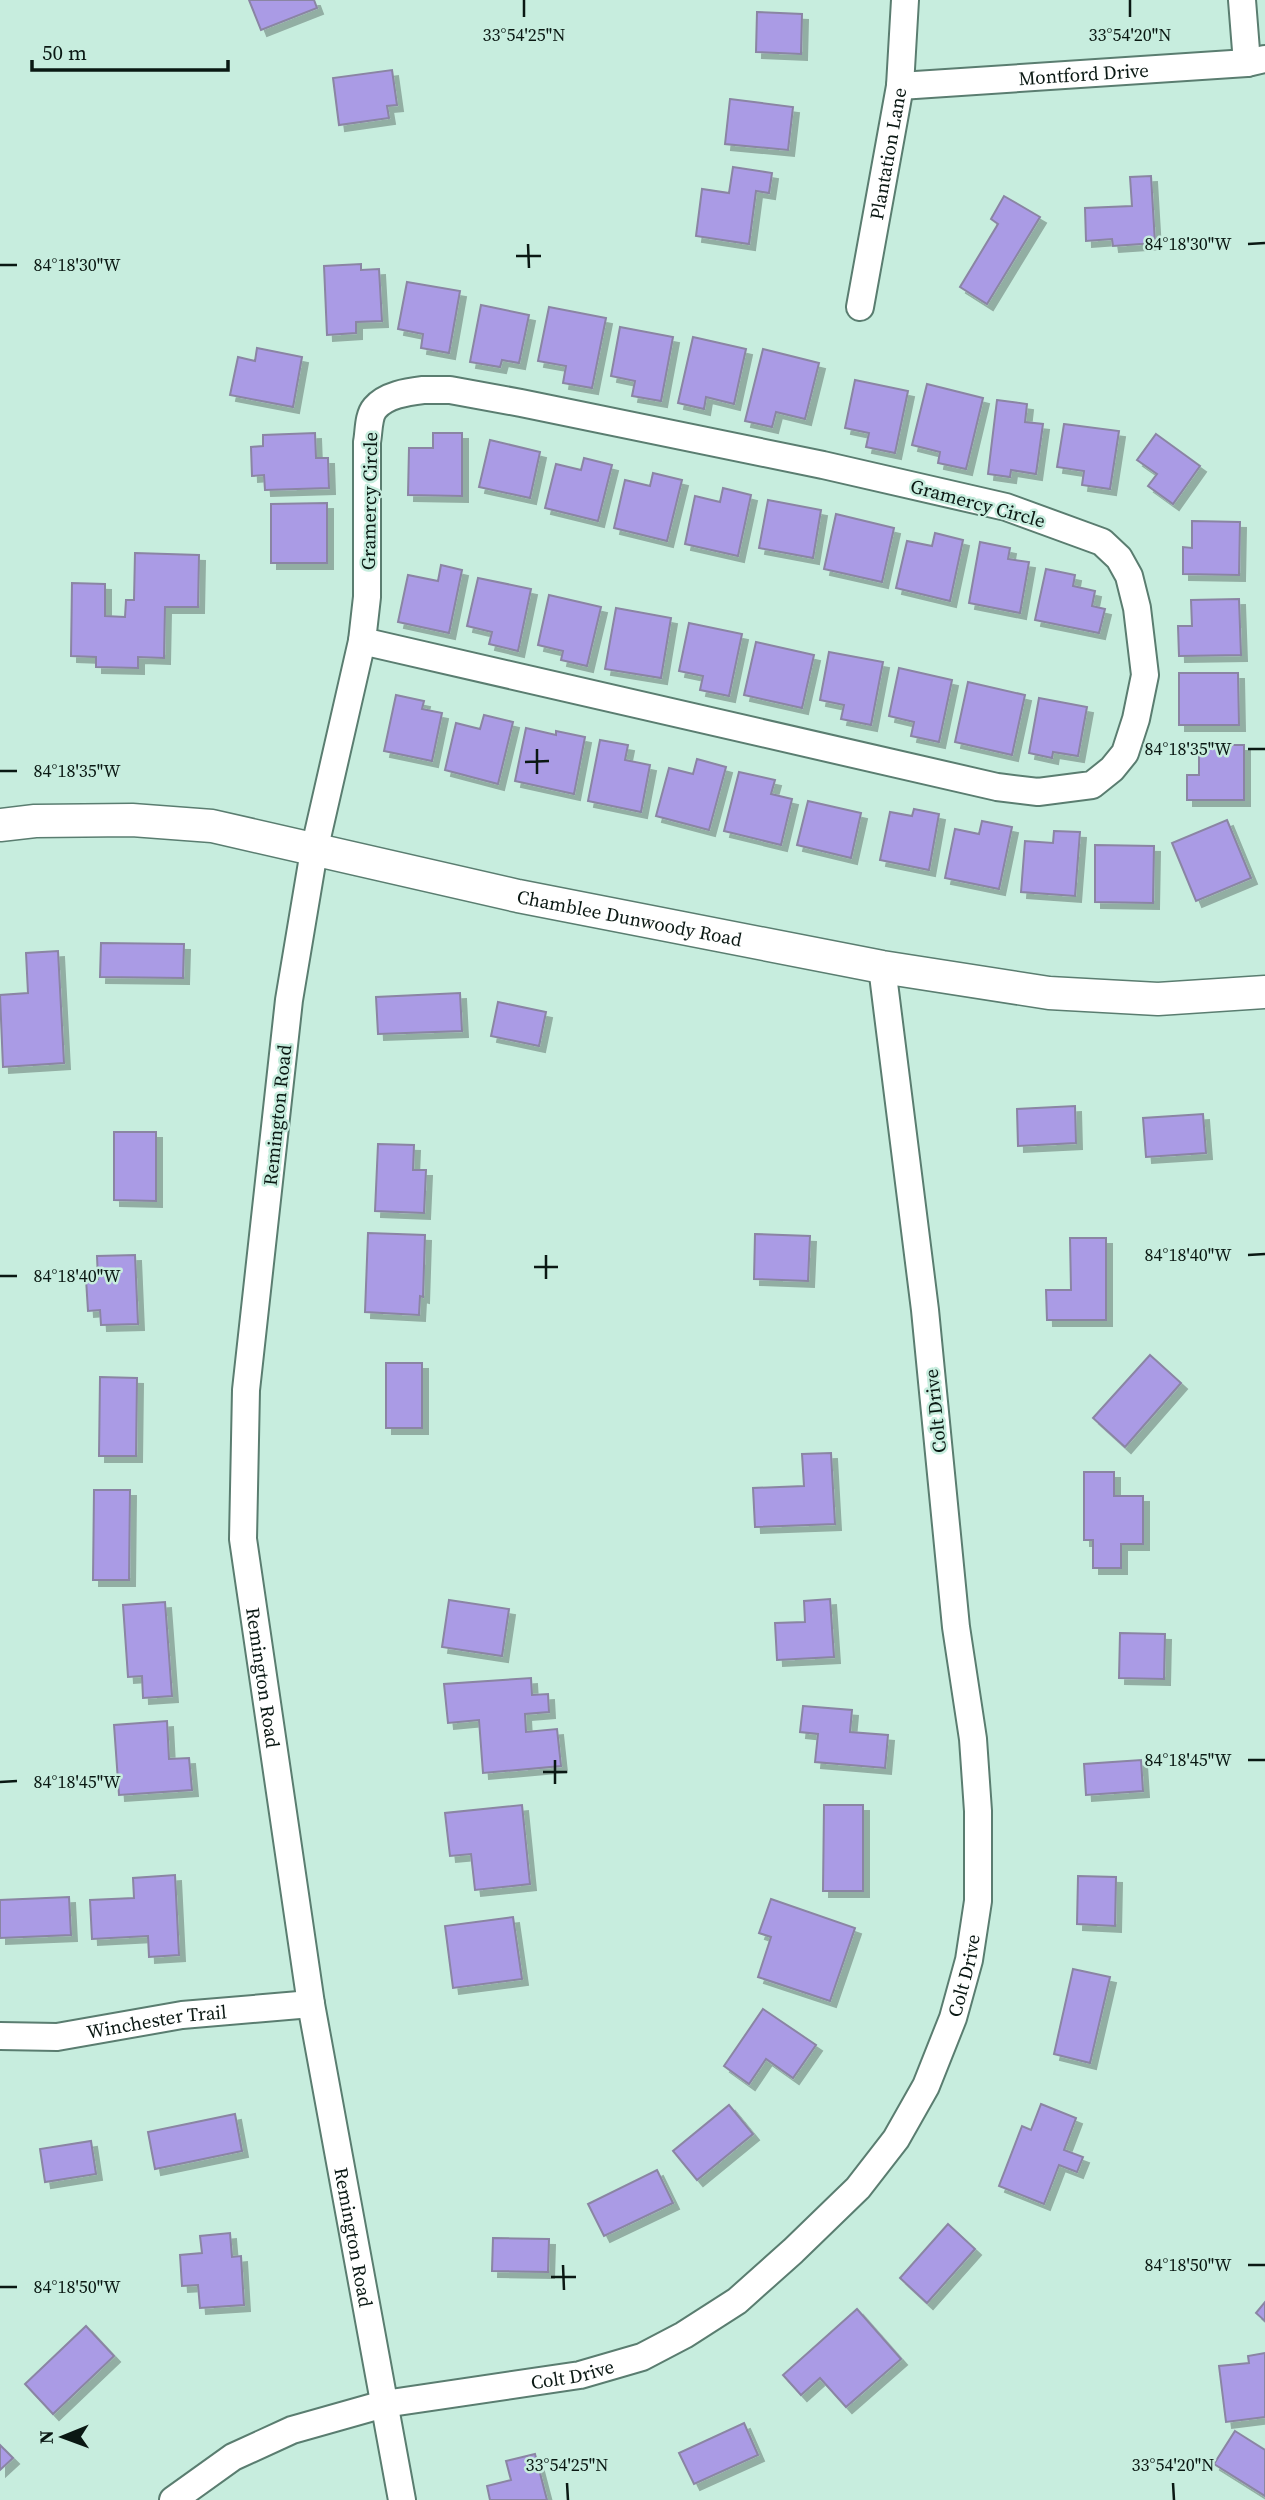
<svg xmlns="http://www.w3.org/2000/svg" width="1265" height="2500" font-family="'Source Serif 4',serif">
<defs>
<filter id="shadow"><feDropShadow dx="6" dy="6" stdDeviation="0" flood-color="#0004"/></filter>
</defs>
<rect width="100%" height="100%" fill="#c7edde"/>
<g fill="#aa9be5" stroke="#8a85a3" stroke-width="2" filter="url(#shadow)">
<path d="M249,0H314L317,8L261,30Z"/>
<path d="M757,12L802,14L801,54L756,52Z"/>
<path d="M392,70L397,105L387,106L389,118L339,125L333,78Z"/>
<path d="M730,99L793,107L788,150L725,144Z"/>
<path d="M733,167L772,173L769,193L756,191L749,244L696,236L702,189L729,193Z"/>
<path d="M1151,176L1155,243L1113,246L1112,239L1086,241L1085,208L1132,206L1130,177Z"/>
<path d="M1004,196L1040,217L987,304L960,287L998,224L991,219Z"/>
<path d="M361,264V270L379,269L382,321L356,322V333L327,335L324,266Z"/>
<path d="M407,282L460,291L449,353L421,348L423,334L398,329Z"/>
<path d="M481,305L529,315L519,363L502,360L500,367L470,362Z"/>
<path d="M549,307L606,318L592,388L563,383L566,366L538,361Z"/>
<path d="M620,327L673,337L661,401L632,396L635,381L611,376Z"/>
<path d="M693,337L746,349L734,404L706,397L704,409L678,403Z"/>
<path d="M257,348L302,357L293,407L230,395L238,357L255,361Z"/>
<path d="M763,349L819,363L805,419L776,412L772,427L745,421Z"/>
<path d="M855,380L908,391L895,453L866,447L869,433L845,428Z"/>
<path d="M927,384L983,398L966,469L938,463L940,452L912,445Z"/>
<path d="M997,400L1027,404L1025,422L1043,424L1036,474L1011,470L1010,477L988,474Z"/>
<path d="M1064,424L1119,431L1110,489L1082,485L1084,471L1057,467Z"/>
<path d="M315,433L316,458H328L329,488L265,490L264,475L252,476L251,447L263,446V435Z"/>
<path d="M433,433H462V496L408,495L409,448H433Z"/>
<path d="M1156,434L1200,466L1173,504L1148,486L1157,474L1137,460Z"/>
<path d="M490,440L540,452L530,498L479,487Z"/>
<path d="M584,458L612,465L598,521L545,508L556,464L581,470Z"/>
<path d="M653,473L682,480L667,541L614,528L625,480L650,486Z"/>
<path d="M723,488L751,495L738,556L685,544L695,496L720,502Z"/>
<path d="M768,500L821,510L813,558L759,548Z"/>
<path d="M327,503V563H271V504Z"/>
<path d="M836,514L894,528L882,582L824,569Z"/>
<path d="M1192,521L1240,522L1239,575L1183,574V547L1192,548Z"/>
<path d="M935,533L963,540L950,601L896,588L907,541L932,546Z"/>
<path d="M980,542L1010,548L1008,559L1029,562L1020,613L969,603Z"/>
<path d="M135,553L199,555L198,607H165L164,658L138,657V668L96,667V657L71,656L72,583L105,584V616L125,617L126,600H134Z"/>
<path d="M441,565L462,570L449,633L398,622L408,575L438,581Z"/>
<path d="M1046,569L1075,575L1073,586L1095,591L1092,606L1105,609L1099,633L1035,620Z"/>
<path d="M478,578L531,589L518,651L489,644L492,632L467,626Z"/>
<path d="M549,595L601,607L587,666L561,660L563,651L538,645Z"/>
<path d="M1239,599L1241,655L1179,656L1178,626H1192L1191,600Z"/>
<path d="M616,608L671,618L661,678L605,669Z"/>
<path d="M689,623L742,634L729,696L700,690L703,676L679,671Z"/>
<path d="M756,642L814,655L802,708L744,695Z"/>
<path d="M829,652L883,662L871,725L841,719L844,705L820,700Z"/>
<path d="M899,668L952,680L939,742L911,736L914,722L889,716Z"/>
<path d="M1179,673H1238L1239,725H1179Z"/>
<path d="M968,682L1025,695L1012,755L955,742Z"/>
<path d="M396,695L424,701L422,709L442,713L432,761L384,751Z"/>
<path d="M1039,698L1087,707L1078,756L1053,752L1052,758L1029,753Z"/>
<path d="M484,715L513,722L498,784L445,770L456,723L480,729Z"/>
<path d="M526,728L556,735V731L585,737L574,794L515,781Z"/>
<path d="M600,740L628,745L625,760L650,765L641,812L588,801Z"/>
<path d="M1199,745H1244V800H1187V775H1199Z"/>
<path d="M697,759L726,767L709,830L656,816L669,768L693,774Z"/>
<path d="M739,772L775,780L771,794L792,799L781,845L724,831Z"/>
<path d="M808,801L861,813L851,858L797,845Z"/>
<path d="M914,809L939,814L929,870L880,860L890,812L912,816Z"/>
<path d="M1227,820L1251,878L1196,901L1172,843Z"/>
<path d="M982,821L1012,827L999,889L945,878L955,829L979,834Z"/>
<path d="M1054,831L1080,832L1075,896L1021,892L1025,841L1053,843Z"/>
<path d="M1095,845L1154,846L1153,903L1095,902Z"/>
<path d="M101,943L184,944L183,978L100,977Z"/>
<path d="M58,951L64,1063L3,1067L0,995L28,993L26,953Z"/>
<path d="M460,993L462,1031L378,1034L376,997Z"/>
<path d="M498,1002L546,1012L539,1046L491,1036Z"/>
<path d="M1075,1106L1076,1143L1018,1146L1017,1109Z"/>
<path d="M1203,1114L1206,1153L1146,1157L1143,1118Z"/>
<path d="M114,1132H156V1201L114,1200Z"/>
<path d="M378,1144L414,1145L413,1170H426L424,1213L375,1211Z"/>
<path d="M368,1233L425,1235L423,1297L420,1296L419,1315L365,1312Z"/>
<path d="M755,1234L810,1236L808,1281L754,1279Z"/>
<path d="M1070,1238H1106V1320H1047L1046,1290H1071Z"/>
<path d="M135,1255L138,1324L101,1325L100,1310L88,1311L86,1279H98L97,1256Z"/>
<path d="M1150,1355L1181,1383L1125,1447L1093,1418Z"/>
<rect x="386" y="1363" width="36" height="65"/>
<path d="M100,1377L137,1378L136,1456H99Z"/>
<path d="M831,1453L835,1524L755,1527L753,1488L804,1486L802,1454Z"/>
<path d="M1084,1472H1114V1496H1143V1544H1121V1568H1093V1540H1084Z"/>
<path d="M94,1490H130L129,1580H93Z"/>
<path d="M830,1599L834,1657L777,1660L775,1623L805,1622L804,1601Z"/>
<path d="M449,1600L509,1609L502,1656L442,1647Z"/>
<path d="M165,1602L172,1696L143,1698L142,1676L128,1677L123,1605Z"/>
<path d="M1120,1633L1165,1634L1164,1679L1119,1678Z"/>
<path d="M531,1678L532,1695L548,1694L549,1712L525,1714L526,1732L557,1729L561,1766L483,1773L479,1720L448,1723L444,1684Z"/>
<path d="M803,1706L852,1710L850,1732L888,1735L885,1768L815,1762L818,1734L800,1732Z"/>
<path d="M167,1721L169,1759L189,1758L192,1790L119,1795L114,1725Z"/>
<path d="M1141,1760L1143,1791L1086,1795L1084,1764Z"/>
<path d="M522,1805L530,1884L475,1890L471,1854L450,1856L445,1813Z"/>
<path d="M824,1805H863V1891H823Z"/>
<path d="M175,1875L179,1955L149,1957L148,1936L92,1939L90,1900L134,1898L133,1878Z"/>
<path d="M1078,1876L1116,1877L1115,1926L1077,1924Z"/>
<path d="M69,1897L71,1935L0,1938V1900Z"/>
<path d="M771,1899L855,1928L830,2001L758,1977L771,1937L759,1933Z"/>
<path d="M513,1917L522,1979L453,1988L445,1926Z"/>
<path d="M1073,1969L1110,1977L1090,2063L1054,2054Z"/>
<path d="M763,2009L816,2045L793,2078L766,2059L749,2084L724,2066Z"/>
<path d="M1041,2104L1076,2118L1064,2150L1083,2157L1077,2172L1059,2165L1044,2204L999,2186L1022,2126L1031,2130Z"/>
<path d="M729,2105L753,2134L697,2180L673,2151Z"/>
<path d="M235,2114L242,2151L155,2169L148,2132Z"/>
<path d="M91,2141L96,2174L45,2182L40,2149Z"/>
<path d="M657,2170L673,2203L604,2236L588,2204Z"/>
<path d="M948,2224L975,2249L927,2303L900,2278Z"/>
<path d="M230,2233L232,2257L241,2256L244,2305L200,2308L198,2285L182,2286L180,2255L202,2253L200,2236Z"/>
<path d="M493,2238L549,2239L548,2272L492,2271Z"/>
<path d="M1265,2302V2321L1256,2313Z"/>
<path d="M857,2309L901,2359L846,2407L820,2378L801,2395L783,2375Z"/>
<path d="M86,2326L114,2356L53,2414L25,2384Z"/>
<path d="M1265,2353V2417L1226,2422L1219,2366L1249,2363L1248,2356Z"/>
<path d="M744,2423L758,2455L694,2484L679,2453Z"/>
<path d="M1235,2431L1265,2450V2496L1214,2464Z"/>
<path d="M0,2445L13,2458L0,2470Z"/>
<path d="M535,2454L547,2500H490L487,2486L511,2480L506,2461Z"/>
</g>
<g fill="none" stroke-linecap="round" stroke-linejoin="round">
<defs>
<g id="minor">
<path d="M1242,0L1247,63"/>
<path id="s1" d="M900,86L1247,63L1265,59"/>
<path id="s2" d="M860,307L900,86L905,0"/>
<path d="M423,390H450L521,403L823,465L1006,507L1102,542L1119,558L1129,576L1137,608L1145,675L1136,719L1125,753L1112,769L1092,785L1038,792L997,787L362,641L367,597V442C369,432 368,416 375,408C386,395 407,392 423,390Z"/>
<path id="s3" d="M362,641L314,851L289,1000L246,1390L243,1539L311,2004L402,2500"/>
<path id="s4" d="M0,2036L57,2037L182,2015L311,2004"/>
<path id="s5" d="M173,2500L233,2457L292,2430L384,2404L580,2375L642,2357L684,2335L737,2301L793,2251L858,2188L896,2139L926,2086L953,2018L969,1960L978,1901V1811L973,1739L956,1627L925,1310L882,967"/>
</g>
<g id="tertiary">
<path id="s6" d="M0,825L35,821L132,820L212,826L518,896L882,967L1049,993L1158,999L1265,992"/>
</g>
</defs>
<use href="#minor" stroke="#5a7d70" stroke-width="30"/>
<use href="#tertiary" stroke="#5a7d70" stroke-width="35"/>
<use href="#minor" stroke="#fff" stroke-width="26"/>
<use href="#tertiary" stroke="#fff" stroke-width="32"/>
</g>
<path fill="none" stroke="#0a1813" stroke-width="2.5" d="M524,0V17M1130,0V17M528,244L529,268M1248,244L1265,243M516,256H541M0,265H17M537,749V774M1248,749H1265M525,762L549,761M0,771H17M546,1255V1279M1248,1255L1265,1254M534,1267H558M0,1276H17M555,1760V1784M1248,1760H1265M543,1772H567M0,1782L17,1781M563,2265L564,2290M1248,2265H1265M551,2277H576M0,2287H17M567,2483L568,2500M1173,2483L1174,2500"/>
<g text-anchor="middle" stroke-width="5" stroke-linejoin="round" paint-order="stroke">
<g font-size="19" fill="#0a1813" stroke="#c7edde">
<text dy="7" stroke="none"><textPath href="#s1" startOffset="184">Montford Drive</textPath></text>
<text dy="7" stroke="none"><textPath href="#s2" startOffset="156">Plantation Lane</textPath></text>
<text transform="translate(369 501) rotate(-89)" y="7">Gramercy Circle</text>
<text transform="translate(978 503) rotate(15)" y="7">Gramercy Circle</text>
<text dy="7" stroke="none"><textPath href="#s6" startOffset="640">Chamblee Dunwoody Road</textPath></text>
<text transform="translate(277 1115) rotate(-84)" y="7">Remington Road</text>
<text transform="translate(935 1411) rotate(-96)" y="7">Colt Drive</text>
<text dy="7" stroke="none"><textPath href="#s3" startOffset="1048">Remington Road</textPath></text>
<text dy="7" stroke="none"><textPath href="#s5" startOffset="1013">Colt Drive</textPath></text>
<text dy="7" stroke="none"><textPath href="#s4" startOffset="158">Winchester Trail</textPath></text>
<text dy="7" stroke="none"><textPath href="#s3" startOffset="1615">Remington Road</textPath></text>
<text dy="7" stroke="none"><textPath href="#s5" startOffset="425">Colt Drive</textPath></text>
</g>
</g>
<g font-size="18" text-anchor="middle" fill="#0a1813" stroke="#c7edde" stroke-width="5" stroke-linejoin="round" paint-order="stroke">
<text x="524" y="41">33°54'25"N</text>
<text x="1130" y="41">33°54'20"N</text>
<text x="1188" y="250">84°18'30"W</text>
<text x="77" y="271">84°18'30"W</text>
<text x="1188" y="755">84°18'35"W</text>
<text x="77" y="777">84°18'35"W</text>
<text x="1188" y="1261">84°18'40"W</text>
<text x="77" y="1282">84°18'40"W</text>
<text x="1188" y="1766">84°18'45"W</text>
<text x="77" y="1788">84°18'45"W</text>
<text x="1188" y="2271">84°18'50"W</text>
<text x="77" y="2293">84°18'50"W</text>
<text x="567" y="2471">33°54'25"N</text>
<text x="1173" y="2471">33°54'20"N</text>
</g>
<g transform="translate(63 2437) rotate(269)" stroke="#c7edde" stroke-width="5" paint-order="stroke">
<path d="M0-5L12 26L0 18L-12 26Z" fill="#0a1813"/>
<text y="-10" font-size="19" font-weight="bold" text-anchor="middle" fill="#0a1813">N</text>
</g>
<path d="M32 60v10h196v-10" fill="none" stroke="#0a1813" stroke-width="3.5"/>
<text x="42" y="60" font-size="21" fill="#0a1813" stroke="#c7edde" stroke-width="5" paint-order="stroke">50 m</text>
</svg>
